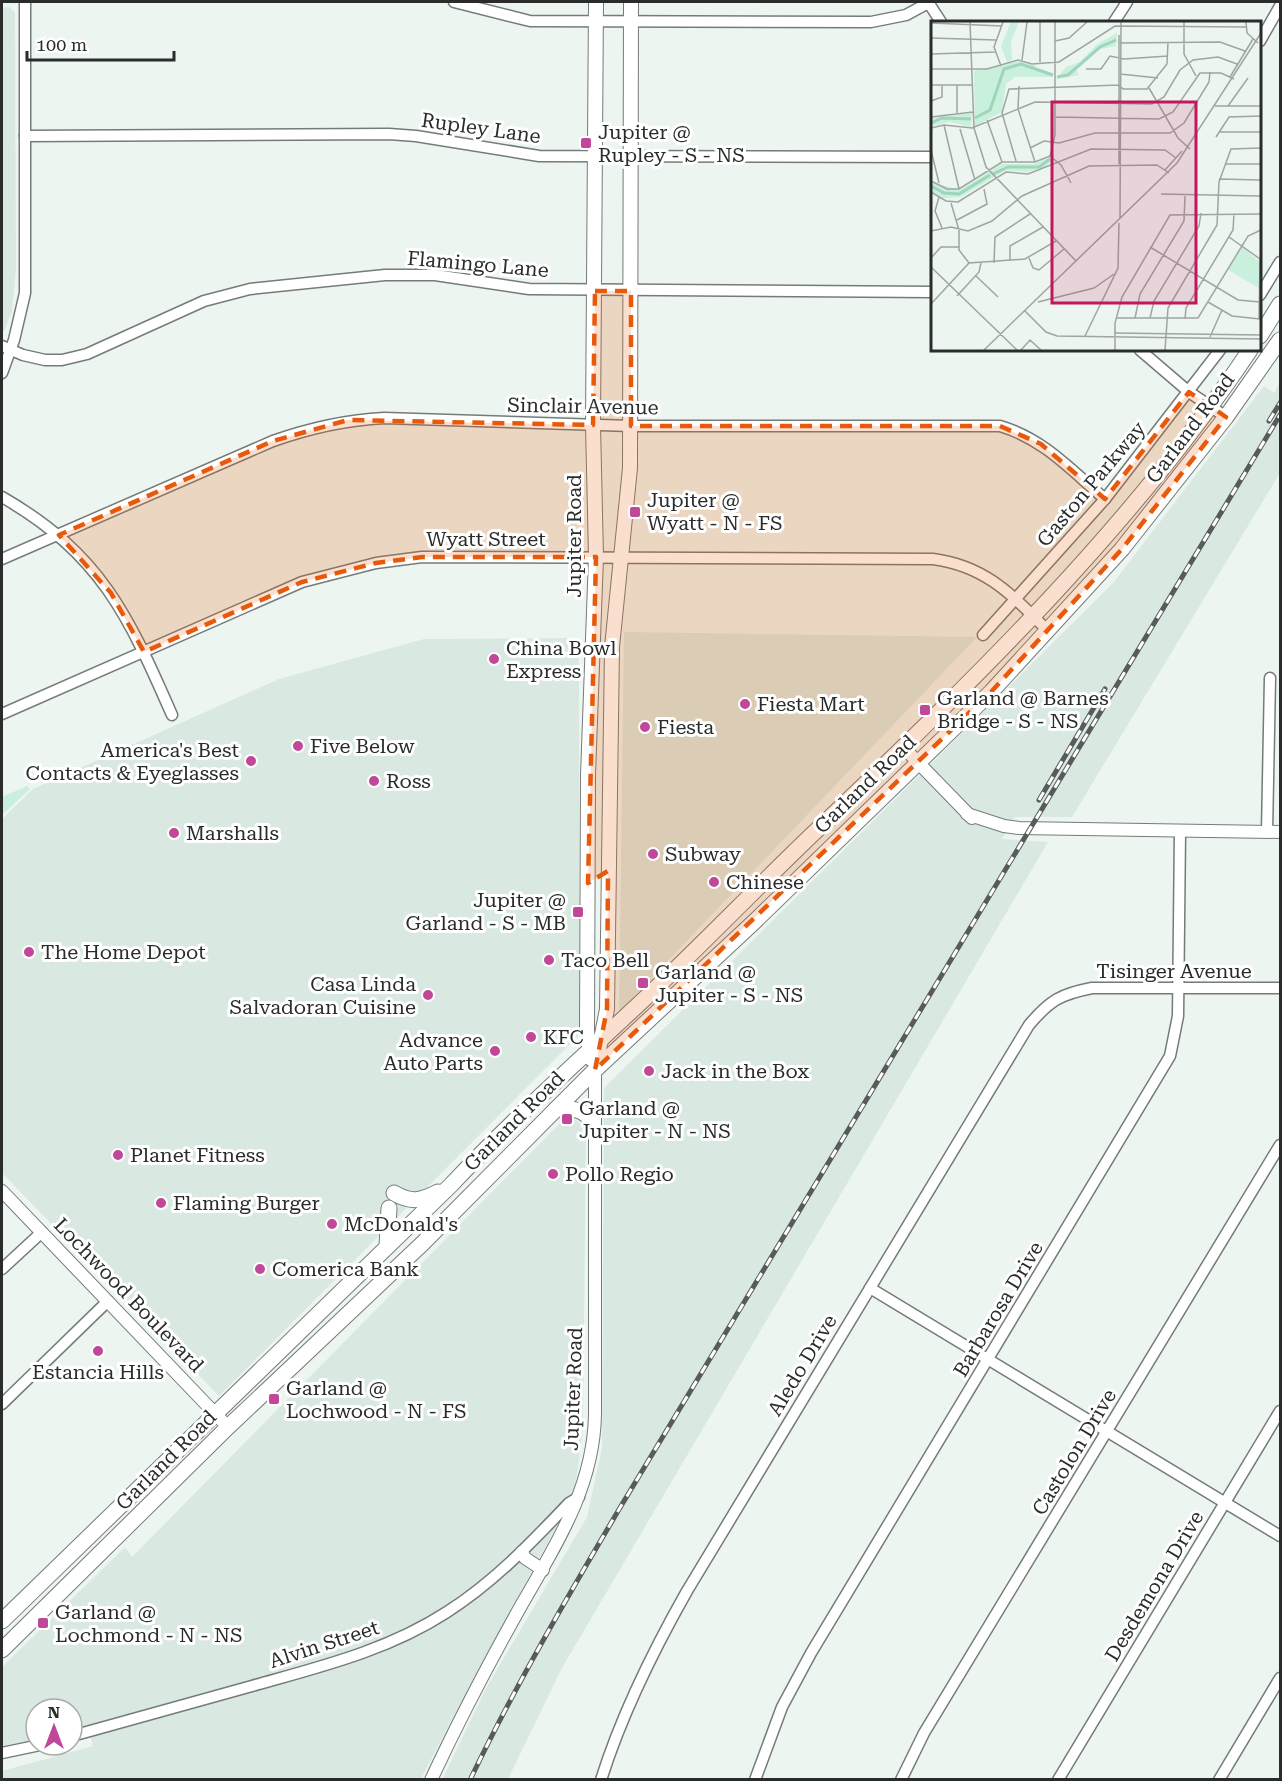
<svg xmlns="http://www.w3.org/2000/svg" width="1282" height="1781" font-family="'Roboto Serif',serif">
<rect width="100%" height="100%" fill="#edf5f0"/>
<g fill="#d9e9e1">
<path d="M9,7L15,12L16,269L12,311L4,331H2V8Z"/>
<path d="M1280,382V473L1072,817H1015L1002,839L1048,842L562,1668L508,1779L442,1780L485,1690L587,1517L602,1448L604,1088L1113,583L1264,386L1274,393Z"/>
<path d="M624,632L977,637L619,1012Z"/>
<path d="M579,638V1035L219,1396L2,1173V819L33,789L279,679L424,639Z"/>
<path d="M568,1115L586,1127L583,1431L574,1495L474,1677L421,1779H2V1771L93,1746L88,1727L72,1731V1709H36V1740L2,1750V1667L125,1547L132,1557Z"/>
</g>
<path fill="#c8f0dc" d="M27,786L30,789L2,815V797Z"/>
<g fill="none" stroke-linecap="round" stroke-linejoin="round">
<defs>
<g id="minor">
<path d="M454,2L530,21L871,22L906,15L930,2"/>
<path d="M928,2L941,22"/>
<path d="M1114,22L1127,2"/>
<path d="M1260,41L1280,6"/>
<path d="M25,136L389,134L416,136L539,156L932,157"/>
<path d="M1260,295L1280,262"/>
<path d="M2,346L23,355L45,360H62L87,354L204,301L250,289L385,275H435L529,289L932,292"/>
<path d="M1140,350L1189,392L1226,417"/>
<path d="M2,373L14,340L25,293V2"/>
<path d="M2,497C101,554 128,615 172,715"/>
<path d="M2,559L273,441C310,428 345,420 384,418L631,426H1000C1044,439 1071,470 1105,499"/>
<path d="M983,635L1105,499L1220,350"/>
<path d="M2,714L302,582L376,563L422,557L933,559C986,566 1012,595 1048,631"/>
<path d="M1267,832L1270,678"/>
<path d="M2,1269L42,1232"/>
<path d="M870,1288L1280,1536"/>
<path d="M2,1404L108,1301"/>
<path d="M72,1736C132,1719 192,1703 252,1686C319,1667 387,1651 447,1612C494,1582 531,1543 569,1503L579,1497"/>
<path d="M2,1753L40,1745"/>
<path d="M601,1780C622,1713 653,1651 687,1591L1029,1025C1050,1000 1061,994 1092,988H1280"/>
<path d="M755,1780L782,1707L811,1653L1170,1056L1178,1016L1180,831"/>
<path d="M901,1780L924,1733L1280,1145"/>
<path d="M1058,1780L1280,1411"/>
<path d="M1219,1780L1280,1678"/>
</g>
<g id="tertiary">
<path d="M904,748L972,818"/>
<path d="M967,814L1004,826L1019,828L1280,832"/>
<path d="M2,1191L228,1427"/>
<path d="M522,1552L525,1558L543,1570"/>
<path d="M431,1780C459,1720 490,1661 522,1604C557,1543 594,1486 595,1414V1070"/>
</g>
<g id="secondary">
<path d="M591,1059L587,1031L588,775L596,557L593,425L596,2"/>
<path d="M595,1070L607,1009L612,647L630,468L631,2"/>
</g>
<g id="primary">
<path d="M1260,336L1280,304"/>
<path d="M556,1109C574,1108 589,1109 594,1129"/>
<path d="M394,1193C411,1203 421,1201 438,1192"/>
<path d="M387,1246L389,1208"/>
<path d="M2,1621L451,1185C511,1121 576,1063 640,1003C701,946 758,886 819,828C974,680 1130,529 1250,350"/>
<path d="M2,1650L228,1427L423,1243L595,1070L753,923L991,692L1122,549L1226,417L1280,340"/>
</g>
</defs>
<use href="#minor" stroke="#757b78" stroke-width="13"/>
<use href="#tertiary" stroke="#757b78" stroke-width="14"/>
<use href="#secondary" stroke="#757b78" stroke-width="16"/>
<use href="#primary" stroke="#757b78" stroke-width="17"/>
<use href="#minor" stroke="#fff" stroke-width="10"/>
<use href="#tertiary" stroke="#fff" stroke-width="12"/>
<use href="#secondary" stroke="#fff" stroke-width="14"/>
<use href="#primary" stroke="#fff" stroke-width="15"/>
<defs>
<g id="rail">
<path d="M1269,421L1280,403"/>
<path d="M1039,800L1105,689"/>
<path d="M470,1780C515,1686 568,1596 621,1506L1280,415"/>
</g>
</defs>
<use href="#rail" stroke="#575b59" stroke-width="5"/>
<use href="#rail" stroke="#fff" stroke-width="3" stroke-dasharray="9" stroke-linecap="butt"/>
</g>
<path fill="#e8590c" fill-opacity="0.2" stroke="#e8590c" stroke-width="4.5" stroke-dasharray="12 8" stroke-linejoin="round" d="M595,291H631V426H1000L1041,444L1105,499L1189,392L1226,417L1122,549L991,692L595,1070L607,1009L608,871L588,883L596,557H422L376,563L302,582L144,652L111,593L59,535L273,441L348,420L593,425Z"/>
<g fill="#c14798" stroke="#fff" stroke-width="2">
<rect x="580" y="137" width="12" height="12" rx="3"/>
<rect x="629" y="506" width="12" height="12" rx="3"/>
<circle cx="494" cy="659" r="6"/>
<circle cx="745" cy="704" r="6"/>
<rect x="919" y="704" width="12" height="12" rx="3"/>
<circle cx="645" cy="727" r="6"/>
<circle cx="298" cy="746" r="6"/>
<circle cx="251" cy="761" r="6"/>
<circle cx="374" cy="781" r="6"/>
<circle cx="174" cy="833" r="6"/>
<circle cx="653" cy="854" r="6"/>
<circle cx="714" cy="882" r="6"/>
<rect x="572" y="906" width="12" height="12" rx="3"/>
<circle cx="29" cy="952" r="6"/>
<circle cx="549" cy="960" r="6"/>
<rect x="637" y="977" width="12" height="12" rx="3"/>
<circle cx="428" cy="995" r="6"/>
<circle cx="531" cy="1037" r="6"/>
<circle cx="495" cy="1051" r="6"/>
<circle cx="649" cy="1071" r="6"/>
<rect x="561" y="1113" width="12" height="12" rx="3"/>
<circle cx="118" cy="1155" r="6"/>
<circle cx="553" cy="1174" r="6"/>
<circle cx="161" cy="1203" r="6"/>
<circle cx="332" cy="1224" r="6"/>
<circle cx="260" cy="1269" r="6"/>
<circle cx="98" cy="1351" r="6"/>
<rect x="268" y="1393" width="12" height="12" rx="3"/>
<rect x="37" y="1617" width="12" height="12" rx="3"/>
</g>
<g text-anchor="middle" stroke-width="6" stroke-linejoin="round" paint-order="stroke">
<g font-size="20" fill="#292c2a" stroke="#fff">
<text transform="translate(481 128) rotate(8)" y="7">Rupley Lane</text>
<text transform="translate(478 264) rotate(5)" y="7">Flamingo Lane</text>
<text transform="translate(583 406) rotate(1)" y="7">Sinclair Avenue</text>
<text transform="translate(1190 428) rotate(-53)" y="7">Garland Road</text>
<text transform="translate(1091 484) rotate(-50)" y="7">Gaston Parkway</text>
<text transform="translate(574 536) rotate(-90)" y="7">Jupiter Road</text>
<text x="486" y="546">Wyatt Street</text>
<text transform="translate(865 784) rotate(-44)" y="7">Garland Road</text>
<text x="1174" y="978">Tisinger Avenue</text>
<text transform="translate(514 1121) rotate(-45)" y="7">Garland Road</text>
<text transform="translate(129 1295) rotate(46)" y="7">Lochwood Boulevard</text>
<text transform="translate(998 1309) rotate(-59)" y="7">Barbarosa Drive</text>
<text transform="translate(802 1365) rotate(-59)" y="7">Aledo Drive</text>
<text transform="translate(573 1389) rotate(-88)" y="7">Jupiter Road</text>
<text transform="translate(1074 1452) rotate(-59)" y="7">Castolon Drive</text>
<text transform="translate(166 1460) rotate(-45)" y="7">Garland Road</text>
<text transform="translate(1154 1586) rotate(-59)" y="7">Desdemona Drive</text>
<text transform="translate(324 1644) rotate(-18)" y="7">Alvin Street</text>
</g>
<g font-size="20" fill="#292c2a" stroke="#fff" text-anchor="start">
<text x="598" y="139">Jupiter @<tspan x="598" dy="23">Rupley - S - NS</tspan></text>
<text x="647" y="507">Jupiter @<tspan x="647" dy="23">Wyatt - N - FS</tspan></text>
<text x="506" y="655">China Bowl<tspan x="506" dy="23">Express</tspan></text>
<text x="937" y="705">Garland @ Barnes<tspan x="937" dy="23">Bridge - S - NS</tspan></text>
<text x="757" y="711">Fiesta Mart</text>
<text x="657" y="734">Fiesta</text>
<text x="310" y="753">Five Below</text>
<text x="239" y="757" text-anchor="end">America's Best<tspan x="239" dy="23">Contacts &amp; Eyeglasses</tspan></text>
<text x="386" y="788">Ross</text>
<text x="186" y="840">Marshalls</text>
<text x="665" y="861">Subway</text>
<text x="726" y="889">Chinese</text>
<text x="566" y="907" text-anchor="end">Jupiter @<tspan x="566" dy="23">Garland - S - MB</tspan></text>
<text x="41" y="959">The Home Depot</text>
<text x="561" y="967">Taco Bell</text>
<text x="655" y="979">Garland @<tspan x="655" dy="23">Jupiter - S - NS</tspan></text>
<text x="416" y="991" text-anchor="end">Casa Linda<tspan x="416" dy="23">Salvadoran Cuisine</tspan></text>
<text x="543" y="1044">KFC</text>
<text x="483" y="1047" text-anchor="end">Advance<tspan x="483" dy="23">Auto Parts</tspan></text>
<text x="661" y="1078">Jack in the Box</text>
<text x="579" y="1115">Garland @<tspan x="579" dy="23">Jupiter - N - NS</tspan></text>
<text x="130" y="1162">Planet Fitness</text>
<text x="565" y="1181">Pollo Regio</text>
<text x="173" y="1210">Flaming Burger</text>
<text x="344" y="1231">McDonald's</text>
<text x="272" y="1276">Comerica Bank</text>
<text x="98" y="1379" text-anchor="middle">Estancia Hills</text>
<text x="286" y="1395">Garland @<tspan x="286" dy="23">Lochwood - N - FS</tspan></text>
<text x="55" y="1619">Garland @<tspan x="55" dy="23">Lochmond - N - NS</tspan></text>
</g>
</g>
<g transform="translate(931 21)">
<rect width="330" height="330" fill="#edf5f0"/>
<path d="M80,1H88L80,20L81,39L76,41L70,25ZM186,12L185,25L169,28L145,48L148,54L125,58L135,46L149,41L165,24ZM85,40L103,44L111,52H122V56H84L75,63L71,91L44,105L43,50ZM41,92L40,106L18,101L0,105V97ZM119,136L122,139L114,146L96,151L75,149L30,176L12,177L0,170V161L29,169L70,143H103ZM311,226L328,240V267L297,249Z" fill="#c8f0dc"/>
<path fill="none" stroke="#9fd5ba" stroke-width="3" d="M126,56L137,54L169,26L185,19M44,97L59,89L73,48L90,43L122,54M0,102L11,97L40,98M62,153L77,146H108L119,138M0,165L13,172L28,173L59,154"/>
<path fill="none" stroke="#9fa5a1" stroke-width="1.5" d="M39,1L43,107L55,146L145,240M253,1V33L265,55M315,1L316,12L327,22M0,2L71,5M188,14V143M0,17L65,19M124,20L138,17L156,1M189,22L289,21L314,30M0,33L64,31M91,39L96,1M109,41V1M70,45L63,26L72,1M0,48H56L87,39L101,43L128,41L184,5L315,6M155,48H170L179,35L193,38L237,35M189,53L227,57M299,56L322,18M0,64H42M88,65L87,88L104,141M218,67L247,117L259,128M0,80L11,76V65M284,85H330M297,85L317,57M26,92V64M0,96L42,91M124,96L228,98L242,91L269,52H290L303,58M56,99L71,141M13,104L28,168M0,107L13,104L41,107L104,81L221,83L233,76L249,49L262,39L287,36L306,43M29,108L44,159M289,111H330M285,116L298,96L330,95M99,127L113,120L128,122L164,112H239L253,102L278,61L279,51M0,129L8,162M119,135L124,114V1M119,135L130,144L140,162M85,140L71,92L78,68L188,64L192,68H216L236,43L237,21M294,143H330M234,149L251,130M288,158L330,159M0,160L16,168H28L71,141H104L119,135M0,171L15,180L27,181L75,151L97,153L160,128L234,129L245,137M230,173L330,175M8,176L4,190L11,207M20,182L28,209V229L38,242M189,197L190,1M26,199L56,183L53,168M0,210L20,206L37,210L61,200L91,175L158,145L226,144L238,152M298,216L329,238L328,298M219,226L307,279L329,281M0,237L10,226H28M98,237L102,247L108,249L133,228M79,240V225L112,206M63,242L64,216L99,193M0,246L86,329M45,255L67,276M26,275L48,251L50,242M107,281L163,267L183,253M277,281L301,295L329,298M0,283L38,242L94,238L125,220M94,290L115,311L126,315L330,318M185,297H267L317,215L330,209M204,297L209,273L253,200L254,175M219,297L223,280L268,205L270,192M254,298L255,287L302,209L303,193M183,312L330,314M154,315L187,247L188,202M279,316L291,289M53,329L246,142L330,12M90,329L99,319L110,329M184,329V302L191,276L239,194L330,193M234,329L237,287L286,204L288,161L300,128L330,127"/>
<path fill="#c2185b" fill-opacity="0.15" stroke="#c2185b" stroke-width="3" d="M121,81H265V282H121Z"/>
<rect width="330" height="330" fill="none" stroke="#292c2a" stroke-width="3"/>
</g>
<rect width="1282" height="1781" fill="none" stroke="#292c2a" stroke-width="6"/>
<g transform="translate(54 1727)"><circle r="28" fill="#ffffff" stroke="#a9abaa" stroke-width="1.5"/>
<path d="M0-4.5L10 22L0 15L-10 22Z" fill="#c14798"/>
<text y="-9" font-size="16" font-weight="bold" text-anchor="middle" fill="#292c2a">N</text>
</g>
<path d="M27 51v9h147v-9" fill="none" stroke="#292c2a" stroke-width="3"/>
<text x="36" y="51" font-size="18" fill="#292c2a" stroke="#ffffff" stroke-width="4.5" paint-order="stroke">100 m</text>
</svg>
